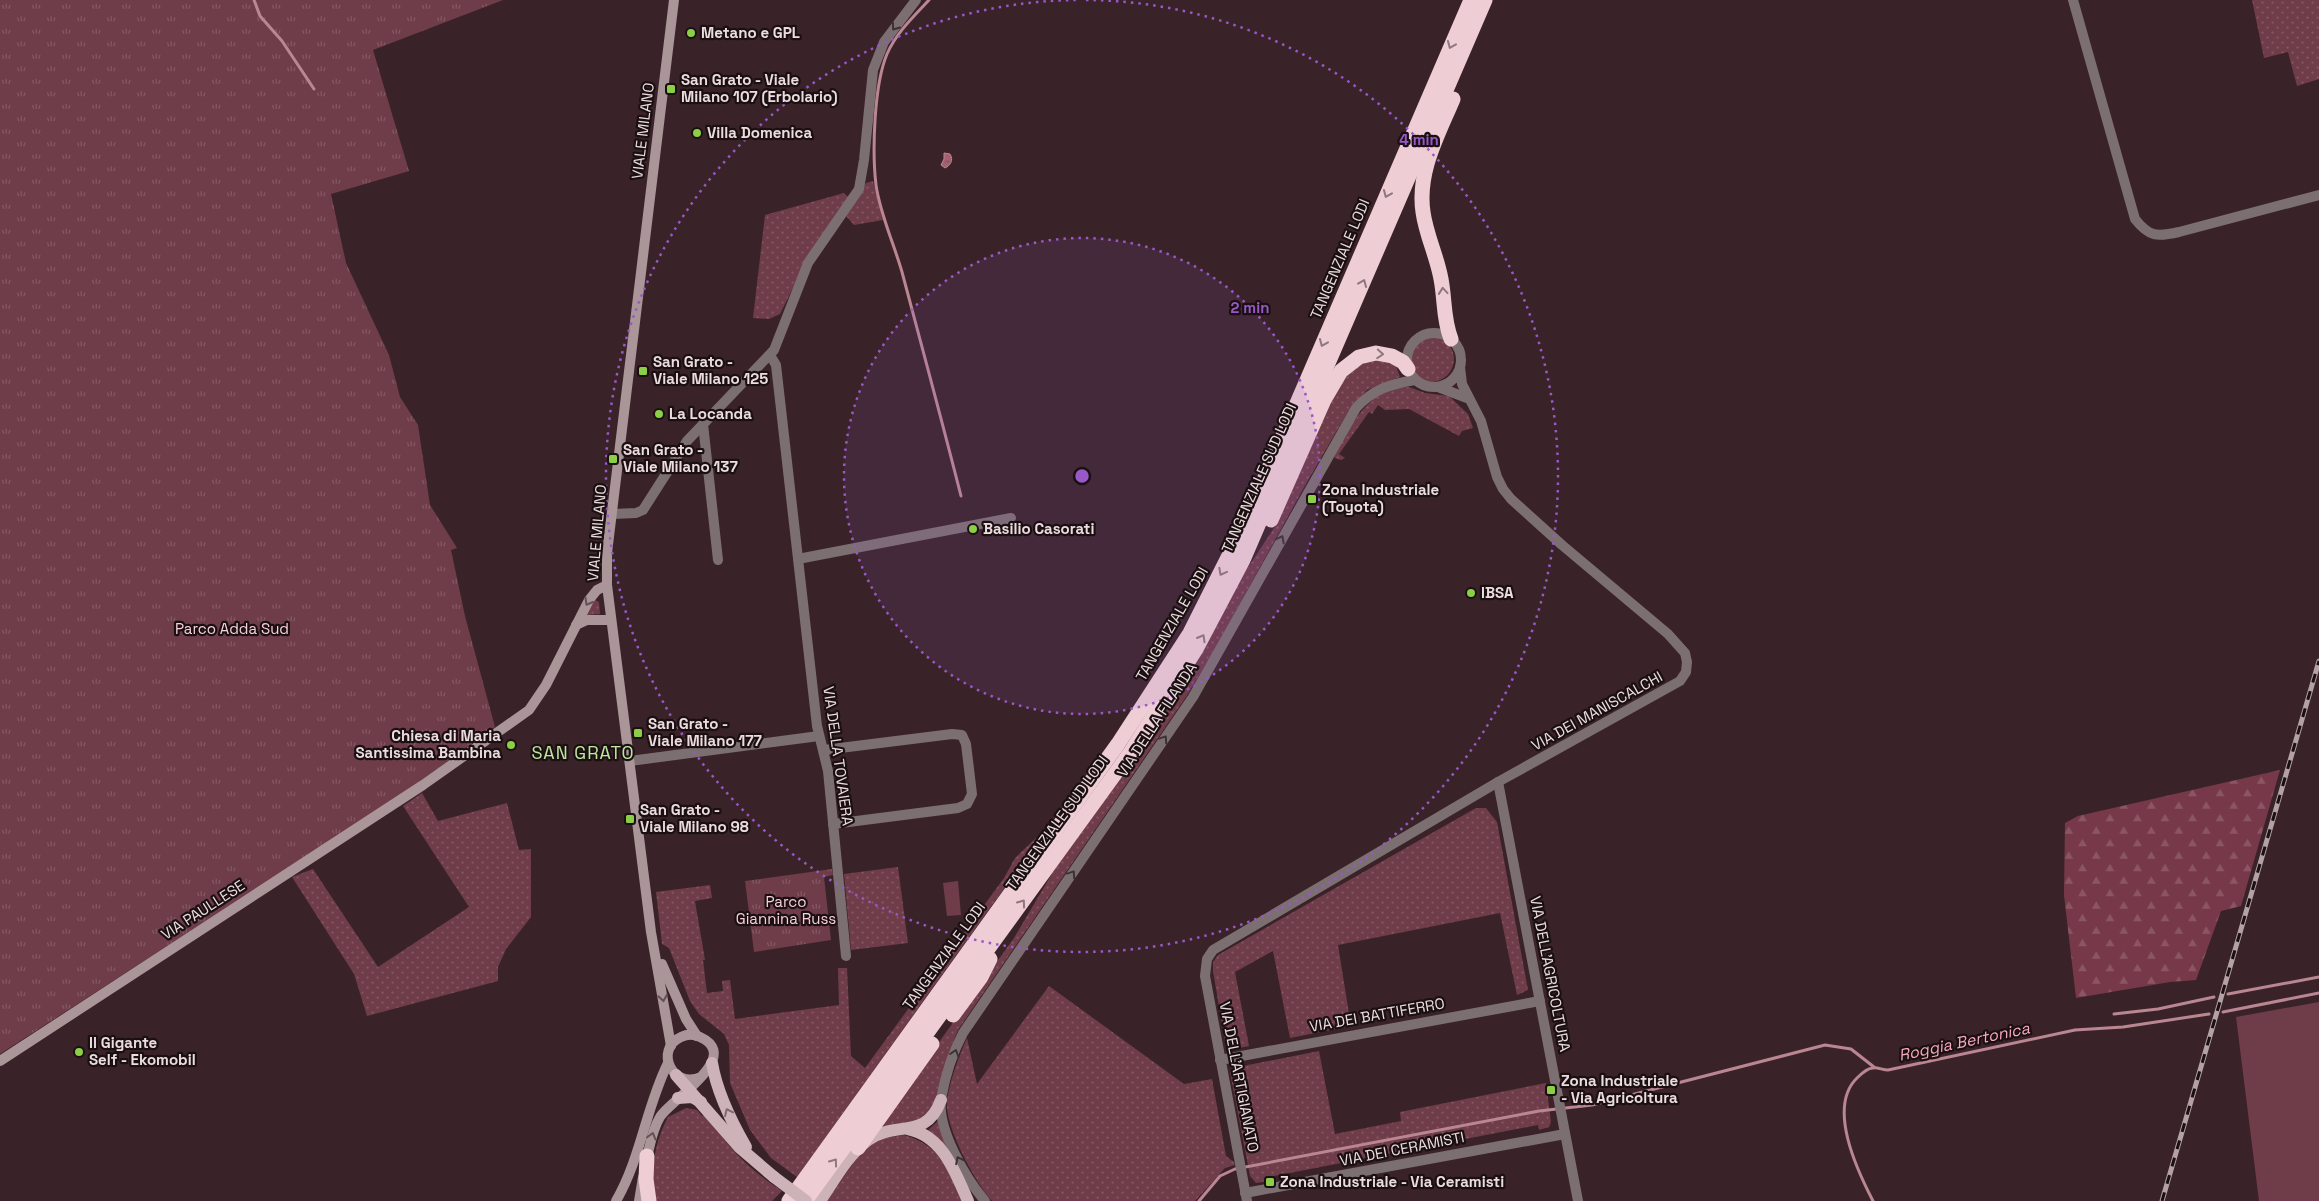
<svg xmlns="http://www.w3.org/2000/svg" width="2319" height="1201" font-family="'Space Grotesk',sans-serif">
<defs>
<pattern id="grass-dots" width="8" height="8" patternUnits="userSpaceOnUse" patternTransform="scale(1.25)"><rect width="8" height="8" fill="#6f3c49"/><path d="M2 2h.1M6 6h.1" fill="none" stroke="#845863" stroke-width="1.8" stroke-linecap="round"/></pattern>
<pattern id="forest-firs" width="22" height="20" patternUnits="userSpaceOnUse" patternTransform="scale(1.25)"><rect width="22" height="20" fill="#77394a"/><path d="M5 1l3.5 6h-7zM16 11l3.5 6h-7z" fill="#8b5564"/></pattern>
<pattern id="park-tufts" width="24" height="20" patternUnits="userSpaceOnUse" patternTransform="scale(1.25)"><rect width="24" height="20" fill="#6f3c49"/><path d="M3 7l-1-3M5 7V3M7 7l1-3M15 17l-1-3M17 17v-4M19 17l1-3" fill="none" stroke="#845863"/></pattern>
<pattern id="water-ripples" width="26" height="14" patternUnits="userSpaceOnUse" patternTransform="scale(1.25)"><rect width="26" height="14" fill="#a46171"/><path d="M2 4q2-2 4 0t4 0M15 11q2-2 4 0t4 0" fill="none" stroke="#7a535c"/></pattern>
</defs>
<rect width="100%" height="100%" fill="#3a2328"/>
<g fill="url(#grass-dots)">
<path d="M2252,0H2319V79L2297,86L2288,52L2264,58Z"/>
<path d="M873,181L883,220L854,225L846,216L866,183Z"/>
<path d="M844,193L848,197L845,204L814,246L780,314L769,319L753,318L765,215Z"/>
<circle cx="1431" cy="359" r="23"/>
<path d="M1379,358L1396,366L1400,377L1367,390L1348,412L1308,480L1212,654L1188,694L958,1030L950,1049L936,1100L923,1119L903,1124L882,1126L880,1124L1014,938L1053,872L1127,769L1181,689L1245,572L1276,525L1322,418L1343,378L1355,366Z"/>
<path d="M1409,387L1425,393L1449,396L1468,414L1473,428L1462,431L1459,436L1409,409L1385,410L1378,405L1372,414L1369,412L1339,454L1345,458L1341,460L1335,458L1334,456C1352,424 1367,388 1409,387Z"/>
<path d="M595,600L599,602L600,614L588,615L584,613Z"/>
<path d="M422,793L438,821L507,803L519,850L531,849V917L506,949L498,967V981L367,1016L354,974L292,877L313,869L378,967L469,907L403,806Z"/>
<path d="M1476,808H1486L1497,822L1528,990L1517,995L1500,913L1338,945L1351,1026L1290,1038L1273,951L1235,972L1249,1046L1229,1050L1226,1048L1213,971V962L1218,955Z"/>
<path d="M1036,838L1038,841L797,1177L771,1158L750,1130L730,1083L729,1045L724,1034L699,1014L690,1001L669,948L662,944L656,892L710,885L712,898L695,901L705,960H703L707,993L723,991L722,981L730,980L735,1019L839,1005L838,968H847L851,1056L865,1068L1004,878L1015,858Z"/>
<path d="M898,867L908,943L851,950L844,874Z"/>
<path d="M1049,986L1184,1084L1212,1079L1226,1156L1234,1162L1235,1165L1225,1168L1195,1201H992C975,1182 944,1126 947,1100C950,1080 959,1056 967,1038L977,1084Z"/>
<path d="M1319,1051L1335,1134L1401,1121L1400,1112L1546,1083L1551,1122L1549,1127L1539,1130L1538,1125L1274,1176L1275,1180L1256,1183L1250,1176L1230,1072L1233,1068Z"/>
<path d="M686,1108L697,1110L702,1116L706,1115C732,1151 745,1166 782,1191L772,1201H655C650,1172 654,1143 668,1117Z"/>
<path d="M938,1121L947,1145L946,1146L927,1131Z"/>
<path d="M904,1135C941,1145 947,1170 963,1201H827L862,1150L877,1139Z"/>
</g>
<path fill="url(#forest-firs)" d="M2280,770L2241,906L2221,911L2196,980L2170,982L2076,998L2064,895L2065,823L2078,816Z"/>
<g fill="url(#park-tufts)">
<path d="M0,0H503L373,50L409,171L331,194L346,263L389,355L400,397L418,425L430,505L457,548L451,550L465,616L495,727L404,793L0,1054Z"/>
<path d="M832,869L833,875L824,877L831,940L754,952L745,881Z"/>
</g>
<g fill="#6f3c49">
<path d="M958,881L961,915L947,916L943,883Z"/>
<path d="M2319,1002V1201H2259L2236,1017Z"/>
</g>
<path fill="url(#water-ripples)" stroke="#ba8692" d="M944,153L950,154C954,160 950,166 945,168L941,165L944,159Z"/>
<g fill="none" stroke-linecap="round" stroke-linejoin="round">
<g stroke="#ba8692" stroke-width="3">
<path d="M254,0L260,16L282,41L314,89"/>
<path d="M929,0C914,16 896,33 887,54C874,85 872,151 876,185C880,214 894,244 902,272C922,347 942,421 961,496"/>
<path d="M2228,994L2319,977"/>
<path d="M2223,1012L2319,993"/>
<path d="M2114,1014L2158,1009L2214,997"/>
<path d="M1199,1201L1220,1176L1235,1169L1539,1111L1592,1105L1825,1045L1851,1049L1874,1067"/>
<path d="M1873,1201C1857,1170 1827,1107 1857,1078C1861,1074 1867,1068 1873,1068C1877,1067 1883,1070 1888,1070L2075,1030L2123,1027L2209,1014"/>
</g>
<g stroke="#7c6f71" stroke-width="10">
<path d="M2073,0L2135,219C2149,237 2157,237 2179,232L2319,195"/>
<circle cx="1434" cy="360" r="27"/>
<path d="M770,355L776,365L817,726L828,771L846,956"/>
<path d="M1438,387L1467,398"/>
<path d="M703,424L718,560"/>
<path d="M613,514L636,513L643,510L687,441L774,350L808,263L859,189L864,160L873,70L884,42L916,0"/>
<path d="M798,559L1011,518"/>
<path d="M824,750L952,734L962,735L966,744L972,794L967,804L958,808L833,824"/>
<path d="M630,761L819,736"/>
<path d="M1498,782L1578,1201"/>
<path d="M1220,1060L1540,1001"/>
<path d="M1245,1193L1565,1134"/>
<path d="M985,1201C966,1179 937,1129 941,1099C945,1077 953,1052 963,1033L1193,697L1356,408C1373,389 1391,384 1415,380"/>
<path d="M1247,1201L1205,976L1207,959L1213,950L1498,782L1680,681L1686,672L1687,662L1685,653L1668,634L1562,545L1511,499L1503,489L1497,477L1481,421L1462,384L1460,367"/>
</g>
<g stroke="#aa9599" stroke-width="10">
<path d="M576,625L587,620H611"/>
<path d="M662,964L686,1019L697,1036"/>
<path d="M671,1046L651,932L607,585V553L674,0"/>
<path d="M0,1061L423,785L529,710L546,685L589,600L597,590L607,585"/>
<path d="M646,1161C650,1146 652,1130 660,1117C670,1100 744,1057 700,1037C694,1034 687,1034 681,1037C654,1049 672,1090 701,1077"/>
<path d="M616,1201C641,1158 646,1107 668,1063"/>
<path d="M639,1201L643,1177"/>
</g>
<g stroke="#cdb2b8" stroke-width="12">
<path d="M712,1063C717,1093 731,1121 746,1147"/>
<path d="M676,1075L740,1148L774,1177"/>
<path d="M678,1098L692,1097L701,1102"/>
<path d="M908,1129C943,1136 955,1172 968,1201"/>
<path d="M820,1201C834,1181 848,1154 868,1140C896,1120 926,1141 941,1100"/>
</g>
<g stroke="#eecdd4" stroke-width="15">
<path d="M1451,339C1443,319 1445,299 1441,279C1437,256 1426,235 1423,212C1417,172 1438,135 1453,99"/>
<path d="M1271,520L1324,400L1341,371L1359,357L1376,353L1392,356L1403,362L1408,369"/>
<path d="M953,1015L981,977L990,959"/>
<path d="M858,1148L932,1044"/>
<path d="M647,1156L646,1179L649,1201"/>
<path d="M789,1201L1118,744L1190,633L1245,524L1471,0"/>
<path d="M805,1201L1130,753L1196,649L1243,560L1485,0"/>
</g>
<defs>
<path id="rail" d="M2162,1201L2319,661"/>
</defs>
<use href="#rail" stroke="#b4a1a5" stroke-width="5"/>
<use href="#rail" stroke="#1a1012" stroke-width="3" stroke-dasharray="9" stroke-linecap="butt"/>
<path stroke="#cdb2b8" stroke-width="12" d="M774,1177L806,1201"/>
</g>
<defs><path id="oneway-chevron" d="M-2-3.5L2.5 0L-2 3.5" fill="none" stroke-width="1.6" stroke-linecap="round" stroke-linejoin="round" transform="scale(1.25)"/></defs>
<g stroke="#3c3133">
<use href="#oneway-chevron" transform="translate(895 27) rotate(126)"/>
<use href="#oneway-chevron" transform="translate(1281 539) rotate(-62)"/>
<use href="#oneway-chevron" transform="translate(1164 739) rotate(-56)"/>
<use href="#oneway-chevron" transform="translate(1072 874) rotate(-56)"/>
<use href="#oneway-chevron" transform="translate(955 1053) rotate(-72)"/>
<use href="#oneway-chevron" transform="translate(959 1160) rotate(-116)"/>
</g>
<g stroke="#8f787d">
<use href="#oneway-chevron" transform="translate(1451 45) rotate(113)"/>
<use href="#oneway-chevron" transform="translate(1387 194) rotate(113)"/>
<use href="#oneway-chevron" transform="translate(1363 283) rotate(-67)"/>
<use href="#oneway-chevron" transform="translate(1443 291) rotate(-95)"/>
<use href="#oneway-chevron" transform="translate(1323 343) rotate(113)"/>
<use href="#oneway-chevron" transform="translate(1380 354) rotate(4)"/>
<use href="#oneway-chevron" transform="translate(1222 572) rotate(118)"/>
<use href="#oneway-chevron" transform="translate(1202 638) rotate(-60)"/>
<use href="#oneway-chevron" transform="translate(1022 903) rotate(-54)"/>
<use href="#oneway-chevron" transform="translate(834 1162) rotate(-54)"/>
</g>
<g stroke="#625256">
<use href="#oneway-chevron" transform="translate(588 602) rotate(120)"/>
<use href="#oneway-chevron" transform="translate(663 998) rotate(81)"/>
<use href="#oneway-chevron" transform="translate(652 1136) rotate(-75)"/>
</g>
<use stroke="#7c696d" href="#oneway-chevron" transform="translate(728 1112) rotate(-115)"/>
<circle cx="1082" cy="476" r="238" fill="#9858c7" fill-opacity=".12"/>
<g fill="none" stroke="#9858c7" stroke-width="2.5" stroke-dasharray="2.5 5">
<circle cx="1082" cy="476" r="238"/>
<path d="M1086 0A476 476 0 1 1 1078 0"/>
</g>
<g fill="#8cce45" stroke="#1a1012" stroke-width="2">
<circle cx="691" cy="33" r="5"/>
<rect x="666" y="84" width="10" height="10" rx="2.5"/>
<circle cx="697" cy="133" r="5"/>
<rect x="638" y="366" width="10" height="10" rx="2.5"/>
<circle cx="659" cy="414" r="5"/>
<rect x="608" y="454" width="10" height="10" rx="2.5"/>
<rect x="1307" y="494" width="10" height="10" rx="2.5"/>
<circle cx="973" cy="529" r="5"/>
<circle cx="1471" cy="593" r="5"/>
<rect x="633" y="728" width="10" height="10" rx="2.5"/>
<circle cx="511" cy="745" r="5"/>
<rect x="625" y="814" width="10" height="10" rx="2.5"/>
<circle cx="79" cy="1052" r="5"/>
<rect x="1546" y="1085" width="10" height="10" rx="2.5"/>
<rect x="1265" y="1177" width="10" height="10" rx="2.5"/>
</g>
<g text-anchor="middle" stroke-width="4.5" stroke-linejoin="round" paint-order="stroke">
<g font-size="15" font-weight="bold" fill="#eddcdf" stroke="#1a1012" text-anchor="start">
<text x="701" y="38">Metano e GPL</text>
<text x="681" y="85">San Grato - Viale<tspan x="681" dy="17">Milano 107 (Erbolario)</tspan></text>
<text x="707" y="138">Villa Domenica</text>
<text x="653" y="367">San Grato -<tspan x="653" dy="17">Viale Milano 125</tspan></text>
<text x="669" y="419">La Locanda</text>
<text x="623" y="455">San Grato -<tspan x="623" dy="17">Viale Milano 137</tspan></text>
<text x="1322" y="495">Zona Industriale<tspan x="1322" dy="17">(Toyota)</tspan></text>
<text x="983" y="534">Basilio Casorati</text>
<text x="1481" y="598">IBSA</text>
<text x="648" y="729">San Grato -<tspan x="648" dy="17">Viale Milano 177</tspan></text>
<text x="501" y="741" text-anchor="end">Chiesa di Maria<tspan x="501" dy="17">Santissima Bambina</tspan></text>
<text x="640" y="815">San Grato -<tspan x="640" dy="17">Viale Milano 98</tspan></text>
<text x="89" y="1048">Il Gigante<tspan x="89" dy="17">Self - Ekomobil</tspan></text>
<text x="1561" y="1086">Zona Industriale<tspan x="1561" dy="17">- Via Agricoltura</tspan></text>
<text x="1280" y="1187">Zona Industriale - Via Ceramisti</text>
</g>
<g font-size="15" fill="#eddcdf" stroke="#1a1012">
<text transform="translate(643 131) rotate(-83)" y="5">VIALE MILANO</text>
<text transform="translate(1340 259) rotate(-67)" y="5">TANGENZIALE LODI</text>
<text transform="translate(1259 478) rotate(-66)" y="5">TANGENZIALE SUD LODI</text>
<text transform="translate(597 533) rotate(-85)" y="5">VIALE MILANO</text>
<text transform="translate(1172 624) rotate(-60)" y="5">TANGENZIALE LODI</text>
<text transform="translate(1597 711) rotate(-29)" y="5">VIA DEI MANISCALCHI</text>
<text transform="translate(1157 720) rotate(-57)" y="5">VIA DELLA FILANDA</text>
<text transform="translate(838 756) rotate(82)" y="5">VIA DELLA TOVAIERA</text>
<text transform="translate(1057 823) rotate(-54)" y="5">TANGENZIALE SUD LODI</text>
<text transform="translate(203 910) rotate(-33)" y="5">VIA PAULLESE</text>
<text transform="translate(944 956) rotate(-54)" y="5">TANGENZIALE LODI</text>
<text transform="translate(1550 974) rotate(79)" y="5">VIA DELL'AGRICOLTURA</text>
<text transform="translate(1377 1015) rotate(-10)" y="5">VIA DEI BATTIFERRO</text>
<text transform="translate(1239 1077) rotate(79)" y="5">VIA DELL'ARTIGIANATO</text>
<text transform="translate(1402 1149) rotate(-11)" y="5">VIA DEI CERAMISTI</text>
</g>
<g font-size="15" fill="#f9d0d8" stroke="#1a1012">
<text x="232" y="634">Parco Adda Sud</text>
<text x="786" y="907">Parco<tspan x="786" dy="17">Giannina Russ</tspan></text>
</g>
<g font-size="16" font-style="italic" fill="#f8a9bb" stroke="#1a1012">
<text transform="translate(1964 1041) rotate(-12)" y="6">Roggia Bertonica</text>
</g>
<g font-size="18" letter-spacing="1" fill="#bfe59f" stroke="#1a1012">
<text x="583" y="759">SAN GRATO</text>
</g>
</g>
<circle cx="1082" cy="476" r="8" fill="#9858c7" stroke="#1a1012" stroke-width="2.5"/>
<g font-size="15" text-anchor="middle" font-weight="bold" fill="#9858c7" stroke="#1a1012" stroke-width="4.5" stroke-linejoin="round" paint-order="stroke">
<text x="1419" y="145">4 min</text>
<text x="1250" y="313">2 min</text>
</g>
</svg>
